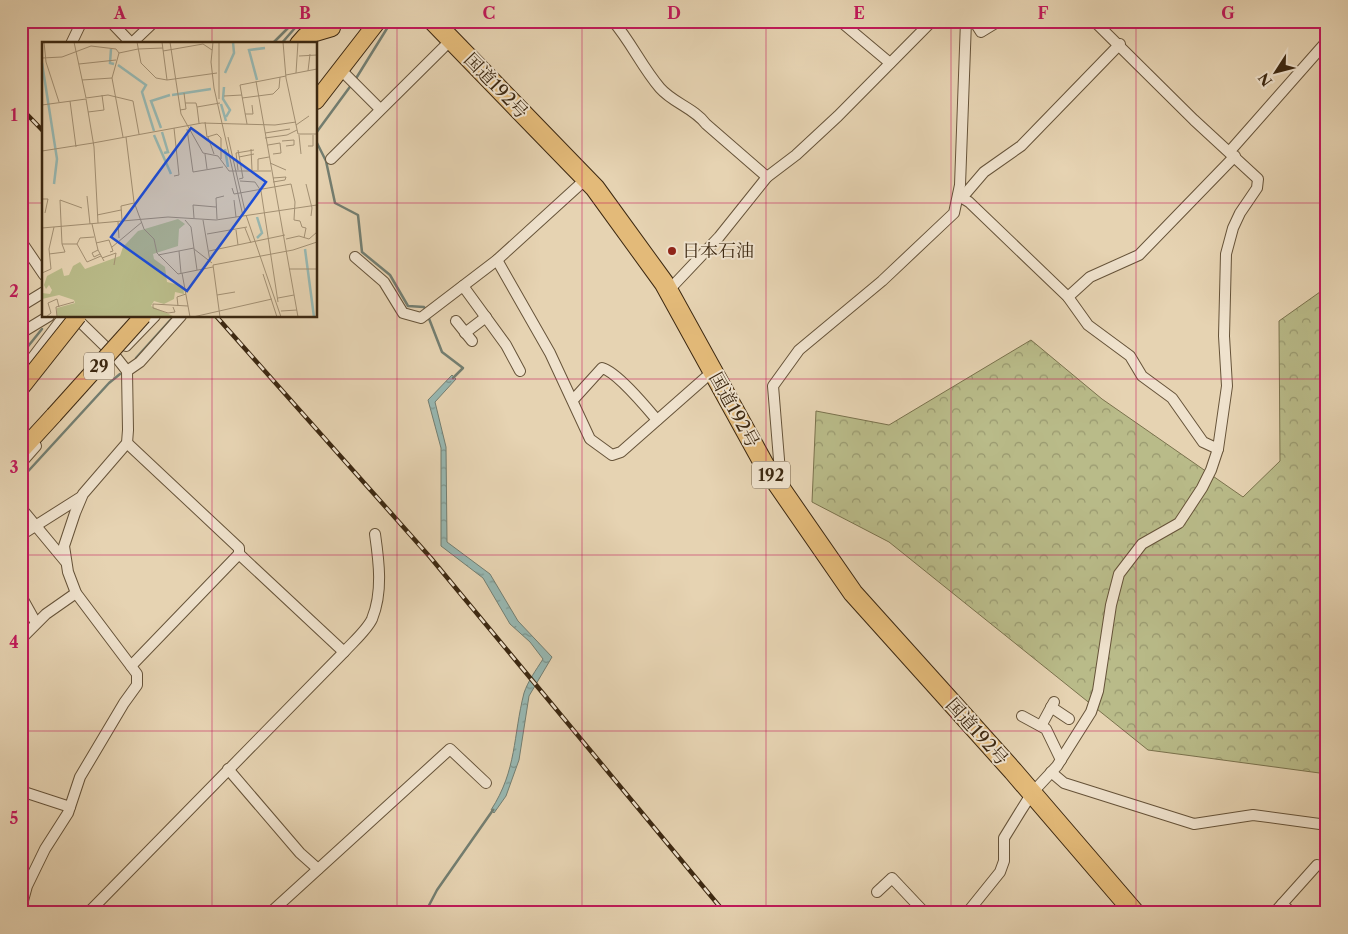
<svg xmlns="http://www.w3.org/2000/svg" width="1348" height="934" font-family="'Libre Caslon Text','Noto Serif JP',serif">
<defs>
<pattern id="forest-crowns" width="20" height="18" patternUnits="userSpaceOnUse" patternTransform="scale(1.25)"><rect width="20" height="18" fill="#b9bb89"/><path d="M2 6a3 3 0 1 1 6 0M12 15a3 3 0 1 1 6 0" fill="none" stroke="#98986f"/></pattern>
<pattern id="water-ripples" width="26" height="14" patternUnits="userSpaceOnUse" patternTransform="scale(1.25)"><rect width="26" height="14" fill="#97b7b1"/><path d="M2 4q2-2 4 0t4 0M15 11q2-2 4 0t4 0" fill="none" stroke="#7c958f"/></pattern>
</defs>
<rect width="100%" height="100%" fill="#e6d3b2"/>
<filter id="stains"><feTurbulence type="fractalNoise" baseFrequency=".004" numOctaves="4"/><feColorMatrix values="0 0 0 0 .2 0 0 0 0 .09 0 0 0 0 .02 0 0 0 .5 -.17"/></filter>
<radialGradient id="worn" r=".72"><stop offset=".6" stop-color="#630" stop-opacity="0"/><stop offset="1" stop-color="#630" stop-opacity=".3"/></radialGradient>
<path fill="url(#forest-crowns)" stroke="#7a724d" d="M1327,287V774L1148,750L889,542L812,502L816,411L889,425L1031,340L1102,399L1243,497L1280,461L1279,321Z"/>
<path fill="url(#water-ripples)" stroke="#737e71" d="M452,375L456,379L435,402L446,447L447,542L490,574L518,621L552,657L529,696L519,760L506,796L494,813L491,810C517,770 513,736 524,693C528,681 536,670 543,659L530,642L510,624L483,578L441,546V448L428,400Z"/>
<g fill="none" stroke-linecap="round" stroke-linejoin="round">
<g stroke="#737e71" stroke-width="2.5">
<path d="M272,44L295,21"/>
<path d="M281,44L301,21"/>
<path d="M355,80L391,22"/>
<path d="M316,133L352,84"/>
<path d="M316,141L326,161L335,203L358,215L362,252L390,275L408,306L424,307L426,311"/>
<path d="M428,316L442,352L463,368L453,378"/>
<path d="M21,355L42,329"/>
<path d="M136,358L174,316"/>
<path d="M21,479L109,383L120,374"/>
<path d="M425,913L437,890L493,810"/>
</g>
<defs>
<g id="street">
<path d="M110,21L132,44"/>
<path d="M613,21C631,42 642,67 660,88C673,103 694,108 706,124L767,177"/>
<path d="M840,21L890,63"/>
<path d="M974,21L981,32L999,21"/>
<path d="M132,43L155,21"/>
<path d="M71,44L82,21"/>
<path d="M341,70L380,109"/>
<path d="M1230,151L1327,41"/>
<path d="M331,159L451,40"/>
<path d="M959,196L969,202L1068,297L1088,325L1130,356L1142,376L1172,398L1203,442L1218,449"/>
<path d="M959,196L966,193L984,172L1021,146L1120,44"/>
<path d="M21,241L44,275"/>
<path d="M355,257L384,282L403,313L421,318L497,260L586,179"/>
<path d="M497,260L550,353L590,439L612,455L621,452L713,371"/>
<path d="M463,286L506,345L520,371"/>
<path d="M669,290L719,237L767,177L796,155L838,116L932,21"/>
<path d="M1068,297L1090,277L1139,255L1235,156"/>
<path d="M21,306L44,292"/>
<path d="M456,321L472,341"/>
<path d="M21,333L49,316"/>
<path d="M465,333L486,317"/>
<path d="M126,346L155,316"/>
<path d="M127,371L140,362L181,316"/>
<path d="M21,373L64,316"/>
<path d="M573,400L602,368C617,372 646,407 657,420"/>
<path d="M21,463L36,446"/>
<path d="M781,484L773,386L799,350L882,281L954,213L960,185L966,21"/>
<path d="M21,508L65,561"/>
<path d="M21,535L81,497"/>
<path d="M21,596L36,623"/>
<path d="M21,639L46,614L76,593"/>
<path d="M344,652C353,642 367,630 372,619C383,592 379,562 375,534"/>
<path d="M131,666L239,554"/>
<path d="M1051,707L1069,719"/>
<path d="M1022,716L1046,729L1061,760"/>
<path d="M1041,726L1054,702"/>
<path d="M228,769L300,853L318,869"/>
<path d="M1051,772L1064,783L1194,824L1253,815L1327,825"/>
<path d="M21,791L70,807"/>
<path d="M877,892L892,878L925,913"/>
<path d="M1282,904L1292,913"/>
<path d="M21,908L27,886L45,849L68,813L80,777L124,703L137,685V674L76,593L68,572L64,546L75,513L83,494L127,443L128,430L127,371L116,357L74,316"/>
<path d="M88,913L344,652L239,554V548L127,443"/>
<path d="M270,913L450,749L486,783"/>
<path d="M967,913L1000,872L1004,861V838L1020,812L1032,793L1057,766L1091,712L1098,691L1111,605L1119,574L1142,544L1179,523L1202,488L1211,470L1218,449L1227,386L1224,336L1226,254L1233,228L1240,213L1257,188L1258,179L1194,120L1094,21"/>
<path d="M1274,913L1317,865"/>
</g>
<g id="primary">
<path d="M298,44L305,36L332,28"/>
<path d="M316,101L378,21"/>
<path d="M21,451L54,415"/>
</g>
<path id="highway" d="M433,21L595,188L664,283L765,466L853,593L1013,771L1135,913"/>
</defs>
<use href="#street" stroke="#665339" stroke-width="12"/>
<use href="#primary" stroke="#3c2811" stroke-width="18"/>
<use href="#highway" stroke="#3c2811" stroke-width="21"/>
<use href="#street" stroke="#efe2cd" stroke-width="10"/>
<use href="#primary" stroke="#e3ba79" stroke-width="16"/>
<use href="#highway" stroke="#e3ba79" stroke-width="19"/>
<defs>
<g id="rail">
<path d="M21,108L44,132"/>
<path d="M216,316L430,557L725,913"/>
</g>
</defs>
<use href="#rail" stroke="#3c2811" stroke-width="4.5"/>
<use href="#rail" stroke="#efe2cd" stroke-width="2.5" stroke-dasharray="8" stroke-linecap="butt"/>
<defs>
<g id="primary-bridge">
<path d="M21,388L78,316"/>
<path d="M54,415L143,316"/>
</g>
</defs>
<use href="#primary-bridge" stroke="#3c2811" stroke-width="18" stroke-linecap="butt"/>
<use href="#primary-bridge" stroke="#e3ba79" stroke-width="16"/>
</g>
<path fill="none" stroke="#c2185b" stroke-width="1" stroke-opacity="0.55" d="M212,21V44M397,21V913M582,21V913M766,21V913M951,21V913M1136,21V913M21,203H44M316,203H1327M212,316V913M21,379H1327M21,555H1327M21,731H1327"/>
<circle fill="#8f2418" stroke="#efe2cd" stroke-width="2" cx="672" cy="251" r="5"/>
<g text-anchor="middle" stroke-width="4" stroke-linejoin="round" paint-order="stroke">
<g fill="#efe2cd" stroke="#726049" stroke-width="1">
<rect x="84" y="352.5" width="30" height="27" rx="4"/>
<rect x="752" y="461.5" width="38" height="27" rx="4"/>
</g>
<g font-size="16" font-weight="bold" fill="#3c2811">
<text x="99" y="372">29</text>
<text x="771" y="481">192</text>
</g>
<g font-size="18" fill="#3c2811" stroke="#efe2cd">
<text transform="translate(496 86) rotate(46)" y="6">国道192号</text>
<text transform="translate(734 410) rotate(61)" y="6">国道192号</text>
<text transform="translate(977 732) rotate(48)" y="6">国道192号</text>
</g>
<g font-size="18" fill="#3c2811" stroke="#efe2cd" text-anchor="start">
<text x="682" y="257">日本石油</text>
</g>
</g>
<g transform="translate(42 42)">
<rect width="275" height="275" fill="#e6d3b2"/>
<path d="M136,177L143,182L137,187L136,204L111,212L112,217L123,225L125,240L141,244L142,252L133,250L132,257L122,262L112,259L109,264L131,274L15,275V266L33,261L32,258L17,253L0,257V251L8,252L10,248L7,243L4,247L2,243L5,234L20,226L22,234L27,233L31,224L38,220L43,227L78,214L81,205L96,189Z" fill="#b9bb89"/>
<path fill="none" stroke="#97b7b1" stroke-width="2.5" d="M69,7L68,21L72,22M0,21L15,117L12,142M76,23L104,43L100,50L112,89M183,31L192,11L191,0M215,38L207,8L223,6M182,45L181,57L188,68L184,75M130,53L169,47M179,62L184,79M119,86L109,59L128,53M120,90L126,110L122,111M112,93L129,132M183,107L186,125M215,175L220,191L215,196M263,207L272,275"/>
<path fill="none" stroke="#a28f72" stroke-width="1" d="M2,0L4,20L17,60M32,0L44,56M95,0L99,21L114,36L125,38L175,31M120,0L125,38M128,0L139,72L161,111L176,114L187,129H229M171,0L169,20L172,46L201,174M177,0V57M241,0L244,36L256,92H275M96,7L121,6M121,9L161,2L170,8M77,11L70,36L81,95M77,11L96,7M257,14L275,13M0,16L20,15L49,4L74,7L77,11M37,22L74,18M266,29L268,12M254,31L256,0M244,33L275,27M40,38L70,36M214,39L256,275M182,54L200,53M44,56L66,53L91,59L97,92M200,56L231,52L237,46L238,35M28,59L34,105M143,61H154L155,65L178,61M0,63L44,57L52,105L56,181M155,65L157,81M138,68L144,67L142,51M46,70L62,68L60,53M203,72H211L210,63M163,80L165,95L175,92L179,96V117M205,82L198,43L244,34M254,83L267,74M132,86L137,133L132,134M145,87L151,130L181,125M223,91L248,87M257,93L259,112M84,95L92,160L102,187L112,197L115,211L136,232L171,225M166,95L172,112M186,95L203,169M223,96L245,93L255,88M240,99L252,98V103L244,104M51,101L160,81L233,83L254,80M226,103L238,101L239,111L231,112M266,104H271V93M209,107L210,128M196,108L201,136L197,137M0,109L51,101M163,112L165,127M0,113V151M197,115L212,112M228,121L244,128M196,128L194,111L212,108M216,128V117L227,115M231,136L244,135L243,138L231,140M198,139L213,140L219,149L236,260M264,142L270,166L269,174M190,146L192,152L249,142L253,160L252,178L258,179L260,185L264,186L262,196M45,154L48,182M0,157H6L3,171M192,158L194,175M40,166L18,158L20,202H35L38,196L52,195M55,173L79,168M204,173L239,275M152,176L151,163L174,165M175,177L174,156L182,154M80,178L79,164L92,161M143,178L149,185L155,228M161,178L168,219M76,180L77,196M50,182L56,208L62,219M0,186L126,175L174,178L275,163M203,186L209,201M194,188L196,203M165,192L205,185M244,197L257,194L267,197L275,190M54,201L67,198L71,209L68,210M35,202L45,220L59,214M70,205L100,180M152,207L170,221M56,208L50,211L52,215L58,212M137,209L139,231M167,209L243,193M7,212L23,210L20,202M116,213L152,206M60,216L74,211L72,223M247,227H275M0,231L9,227L7,207L12,185M140,231L148,275M221,232L235,275M175,253L193,250M236,256L252,253M111,262L146,264M111,262V266L126,271L133,270L131,265M136,264L135,255L144,252M239,269L255,268M4,275L9,271L6,261L15,257L17,265M15,275L14,265L32,260M151,275L230,257M178,275L171,223L251,208L275,200"/>
<path fill="#1d4ed8" fill-opacity="0.15" stroke="#1d4ed8" stroke-width="2.5" d="M149,86L224,140L145,249L69,195Z"/>
<rect width="275" height="275" fill="none" stroke="#3c2811" stroke-width="2.5"/>
</g>
<rect width="1348" height="934" fill="none" stroke="#e6d3b2" stroke-width="55"/>
<g transform="translate(1276 72) rotate(234)" stroke="#efe2cd" stroke-width="4" paint-order="stroke">
<path d="M0-4L9 19L0 12L-9 19Z" fill="#3c2811"/>
<text y="-8" font-size="14" font-weight="bold" text-anchor="middle" fill="#3c2811">N</text>
</g>
<rect x="28" y="28" width="1292" height="878" fill="none" stroke="#c2185b" stroke-width="2"/>
<g font-size="16" text-anchor="middle" font-weight="bold" fill="#c2185b">
<text x="120" y="19">A</text>
<text x="305" y="19">B</text>
<text x="489" y="19">C</text>
<text x="674" y="19">D</text>
<text x="859" y="19">E</text>
<text x="1043" y="19">F</text>
<text x="1228" y="19">G</text>
<text x="14" y="121">1</text>
<text x="14" y="297">2</text>
<text x="14" y="473">3</text>
<text x="14" y="648">4</text>
<text x="14" y="824">5</text>
</g>
<rect width="100%" height="100%" filter="url(#stains)"/>
<rect width="100%" height="100%" fill="url(#worn)"/>
</svg>
